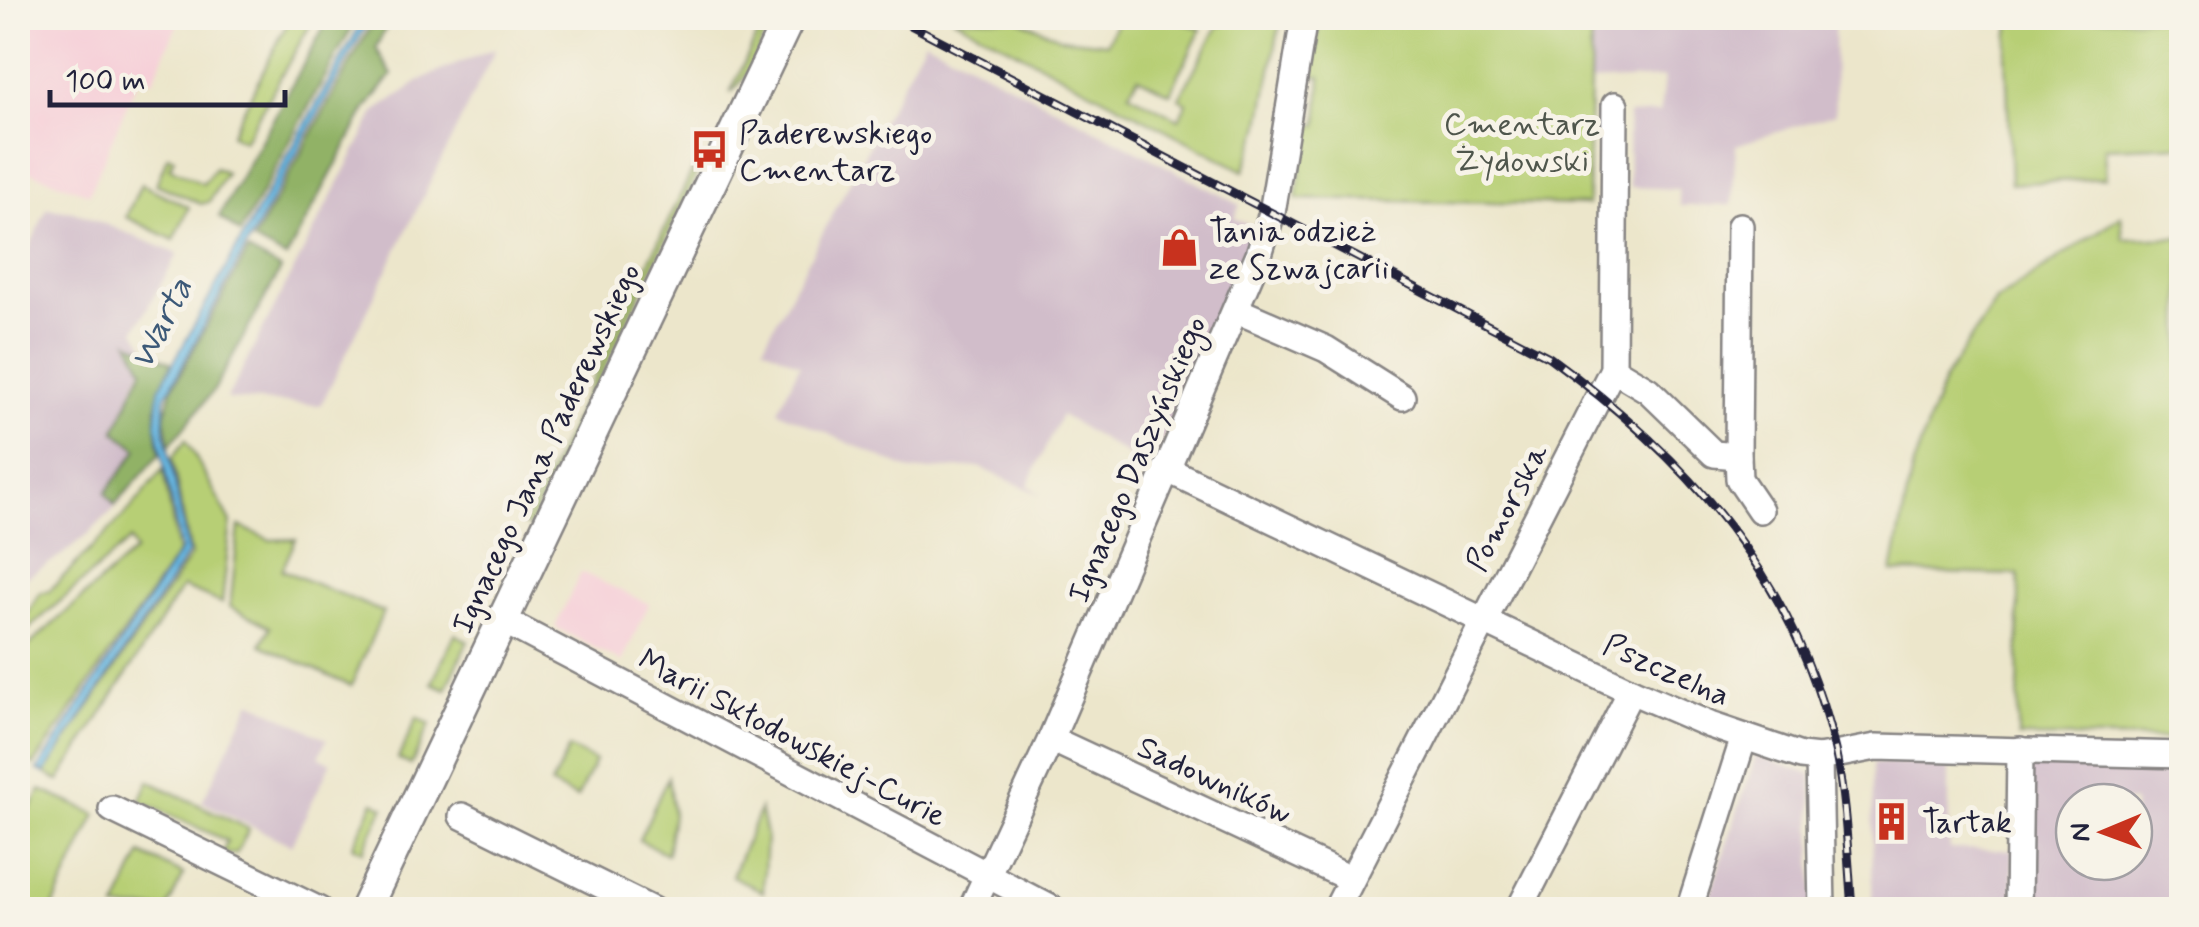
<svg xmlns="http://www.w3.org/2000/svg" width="2199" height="927" font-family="Mynerve,sans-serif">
<rect width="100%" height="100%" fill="#f7f3e8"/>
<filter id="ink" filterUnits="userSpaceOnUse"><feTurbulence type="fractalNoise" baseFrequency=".01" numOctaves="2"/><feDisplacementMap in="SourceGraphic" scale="20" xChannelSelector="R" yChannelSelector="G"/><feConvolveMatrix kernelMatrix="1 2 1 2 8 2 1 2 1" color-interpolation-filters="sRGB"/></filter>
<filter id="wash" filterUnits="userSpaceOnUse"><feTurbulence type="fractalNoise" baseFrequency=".0048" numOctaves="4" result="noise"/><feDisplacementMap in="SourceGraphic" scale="40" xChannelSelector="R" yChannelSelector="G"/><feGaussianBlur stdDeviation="2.25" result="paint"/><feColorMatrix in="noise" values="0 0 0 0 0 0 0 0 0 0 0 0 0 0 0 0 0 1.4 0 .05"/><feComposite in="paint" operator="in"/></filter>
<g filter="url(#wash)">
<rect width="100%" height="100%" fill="#ece6cb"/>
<g fill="#f6cfd8">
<path d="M29,18H180L153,81L139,76L89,194L18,167V43Z"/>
<path d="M581,572L649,604L622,662L555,627Z"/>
</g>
<g fill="#d1bdca" fill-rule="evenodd">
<path d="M1591,18H1834L1835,114L1736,145L1732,205L1680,206L1678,189L1629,187L1628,115L1660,113L1664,78L1590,82Z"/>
<path d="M925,40L1240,205L1234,218L1249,225L1253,232L1151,469L1061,415L1028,485L1041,495L979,467L911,471L778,411L800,364L763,346Z"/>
<path d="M496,48L321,405L227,399L376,111L426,77Z"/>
<path d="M47,208L73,211L178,254L135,330L148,351L117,426L129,431L149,467L119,504L88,534L58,558L18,582V274Z"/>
<path d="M251,701L327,739L319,756L331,763L291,845L202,802Z"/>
<path d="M1756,755L1812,775L1813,909L1705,910Z"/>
<path d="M1873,763L1949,764V849L2013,850V909L1872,910Z"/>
<path d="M2027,766H2181V909L2026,910ZM2074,802H2134V862H2074Z"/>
</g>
<g fill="#b7cf74" stroke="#6c7858" stroke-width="2.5">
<path d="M290,18H314L244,141L231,135Z"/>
<path d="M953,18H1016L1062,38L1107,43L1119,18H1174L1201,29L1170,93L1138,77L1129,93L1179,119L1187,103L1179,98L1218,26L1246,18H1281L1260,128L1244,171Z"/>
<path d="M1321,18H1591L1588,205L1297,199L1306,124L1318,125L1321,77L1310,76Z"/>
<path d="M2011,18H2181V145L2104,148L2106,178L2011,184L2006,56Z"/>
<path d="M764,21C768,41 746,81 730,93Z"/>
<path d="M168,156L174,158L170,168L203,184L215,168L226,173L209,202L201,204L156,184Z"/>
<path d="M695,165V179L529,527L524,524Z"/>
<path d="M141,184L189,207L174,240L126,217Z"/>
<path d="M2121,216L2123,239L2181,237V739L2018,737L2019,575L1892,572L1912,469L1944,379L1996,301Z"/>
<path d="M186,440L231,522L222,603L182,587L59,781L45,773L191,555L172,458Z"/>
<path d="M163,469L178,553L34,765L24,759L27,736L18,655L135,551L130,540L18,638L26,616L40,593L49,591L130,510Z"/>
<path d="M239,526L270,540L296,539L282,570L383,612L351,686L261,645L270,627L230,607Z"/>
<path d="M455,634L468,641L446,689L432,683Z"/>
<path d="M417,718L430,724L411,765L398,759Z"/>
<path d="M569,748L595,761L577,798L551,785Z"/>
<path d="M668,777L673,814L667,854L639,840Z"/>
<path d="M149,781L249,829L236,854H222L227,841L140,801Z"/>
<path d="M41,790L96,814L52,909H18V829Z"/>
<path d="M374,802L384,807L363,851L353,846Z"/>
<path d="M760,809L766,835L763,892L732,876Z"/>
<path d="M141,854L184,874L167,909H116Z"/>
</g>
<g fill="#91b266" stroke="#5a6a50" stroke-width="2.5">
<path d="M329,18H357L240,233L219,217Z"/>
<path d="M375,18H391L376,48L392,75L366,109L286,258L253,241Z"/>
<path d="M248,251L281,269L214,390L170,445L165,417L172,389Z"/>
<path d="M129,341L172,363C154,399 153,416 160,454L115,505L106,493L138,449L115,431L143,369Z"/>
</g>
<path fill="#6cbee8" stroke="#477092" stroke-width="2.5" d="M364,18H370L165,397L164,427L188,553L45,773L38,770L181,550L156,424L159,389Z"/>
</g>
<g filter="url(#ink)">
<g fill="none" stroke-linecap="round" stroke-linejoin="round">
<defs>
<g id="minor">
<path d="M1236,310L1326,349L1402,397"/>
<path d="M1613,369L1648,390L1714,454L1738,456L1740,226"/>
<path d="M1738,456L1739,479L1760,510"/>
<path d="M1166,469L1631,691L1710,725L1801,756L1819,758L1876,747L2182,755"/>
<path d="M502,620L1054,910"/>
<path d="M1051,739L1351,879"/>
<path d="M1819,758L1822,910"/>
<path d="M112,809L319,910"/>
<path d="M462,816L652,910"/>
<path d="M971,910L1051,739L1259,254L1272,213L1304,18"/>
<path d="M1336,910L1613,369L1615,105"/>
<path d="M1519,910L1631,691"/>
<path d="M1689,910L1744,737"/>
<path d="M2018,910L2020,750"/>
</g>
<path id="major" d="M365,910L789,18"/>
</defs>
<use href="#minor" stroke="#878483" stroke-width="30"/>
<use href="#major" stroke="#878483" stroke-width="35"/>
<use href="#minor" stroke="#fff" stroke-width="25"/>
<use href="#major" stroke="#fff" stroke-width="30"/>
<defs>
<path id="rail" d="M897,18L1549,357C1689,459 1795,577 1835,750C1846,801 1848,858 1852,910"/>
</defs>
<use href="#rail" stroke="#22223b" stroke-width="9"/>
<use href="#rail" stroke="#f7f3e8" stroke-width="5" stroke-dasharray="15" stroke-linecap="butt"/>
</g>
</g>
<defs>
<symbol id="bus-bare" viewBox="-9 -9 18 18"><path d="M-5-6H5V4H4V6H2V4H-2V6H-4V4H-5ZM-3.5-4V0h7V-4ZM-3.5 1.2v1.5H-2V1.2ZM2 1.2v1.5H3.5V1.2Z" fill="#c8321e" stroke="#f7f3e8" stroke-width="2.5" paint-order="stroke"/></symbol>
<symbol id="shop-bare" viewBox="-9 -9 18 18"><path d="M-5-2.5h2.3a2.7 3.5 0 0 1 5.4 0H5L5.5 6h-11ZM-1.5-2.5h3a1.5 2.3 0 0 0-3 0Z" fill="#c8321e" stroke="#f7f3e8" stroke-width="2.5" paint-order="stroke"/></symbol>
<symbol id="building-bare" viewBox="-9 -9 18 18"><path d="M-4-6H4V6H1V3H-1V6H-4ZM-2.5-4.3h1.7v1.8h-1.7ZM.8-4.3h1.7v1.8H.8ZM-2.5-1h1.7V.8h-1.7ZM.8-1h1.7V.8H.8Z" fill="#c8321e" stroke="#f7f3e8" stroke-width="2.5" paint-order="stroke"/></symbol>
</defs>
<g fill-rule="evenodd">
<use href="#bus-bare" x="682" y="122" width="55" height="55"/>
<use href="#shop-bare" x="1152" y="220" width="55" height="55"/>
<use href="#building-bare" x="1864" y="794" width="55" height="55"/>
</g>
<g text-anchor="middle" stroke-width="10" stroke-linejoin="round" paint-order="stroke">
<g font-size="32" fill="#4f564c" stroke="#f7f3e8">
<text x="1522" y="134">Cmentarz<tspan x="1522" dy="37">Żydowski</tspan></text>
</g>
<g font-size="32" fill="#22223b" stroke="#f7f3e8" text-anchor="start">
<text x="739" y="143">Paderewskiego<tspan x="739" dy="37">Cmentarz</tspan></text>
<text x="1209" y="241">Tania odzież<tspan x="1209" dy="37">ze Szwajcarii</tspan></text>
<text x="1922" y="832">Tartak</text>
</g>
<g font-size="32" fill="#22223b" stroke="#f7f3e8">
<text transform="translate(545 448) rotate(-65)" y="11">Ignacego Jana Paderewskiego</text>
<text transform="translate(1136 459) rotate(-67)" y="11">Ignacego Daszyńskiego</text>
<text transform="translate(1506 507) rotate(-62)" y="11">Pomorska</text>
<text transform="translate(1667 669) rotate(24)" y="11">Pszczelna</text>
<text transform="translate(793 737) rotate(28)" y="11">Marii Skłodowskiej-Curie</text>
<text transform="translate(1215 779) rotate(25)" y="11">Sadowników</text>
</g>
<g font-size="35" font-style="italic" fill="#3c5978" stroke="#f7f3e8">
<text transform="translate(160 323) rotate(-63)" y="12">Warta</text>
</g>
</g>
<rect width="2199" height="927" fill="none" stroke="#f7f3e8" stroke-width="60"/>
<g transform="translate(2104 832) rotate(269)"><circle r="48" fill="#f7f3e8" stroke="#a29fa3" stroke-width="2.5"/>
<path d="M0-8L18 38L0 25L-18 38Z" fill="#c8321e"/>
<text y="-15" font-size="28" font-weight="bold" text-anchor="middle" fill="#22223b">N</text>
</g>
<path d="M50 90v15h235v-15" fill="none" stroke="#22223b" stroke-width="5"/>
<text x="65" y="90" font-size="30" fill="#22223b" stroke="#f7f3e8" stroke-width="8" paint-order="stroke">100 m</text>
</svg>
